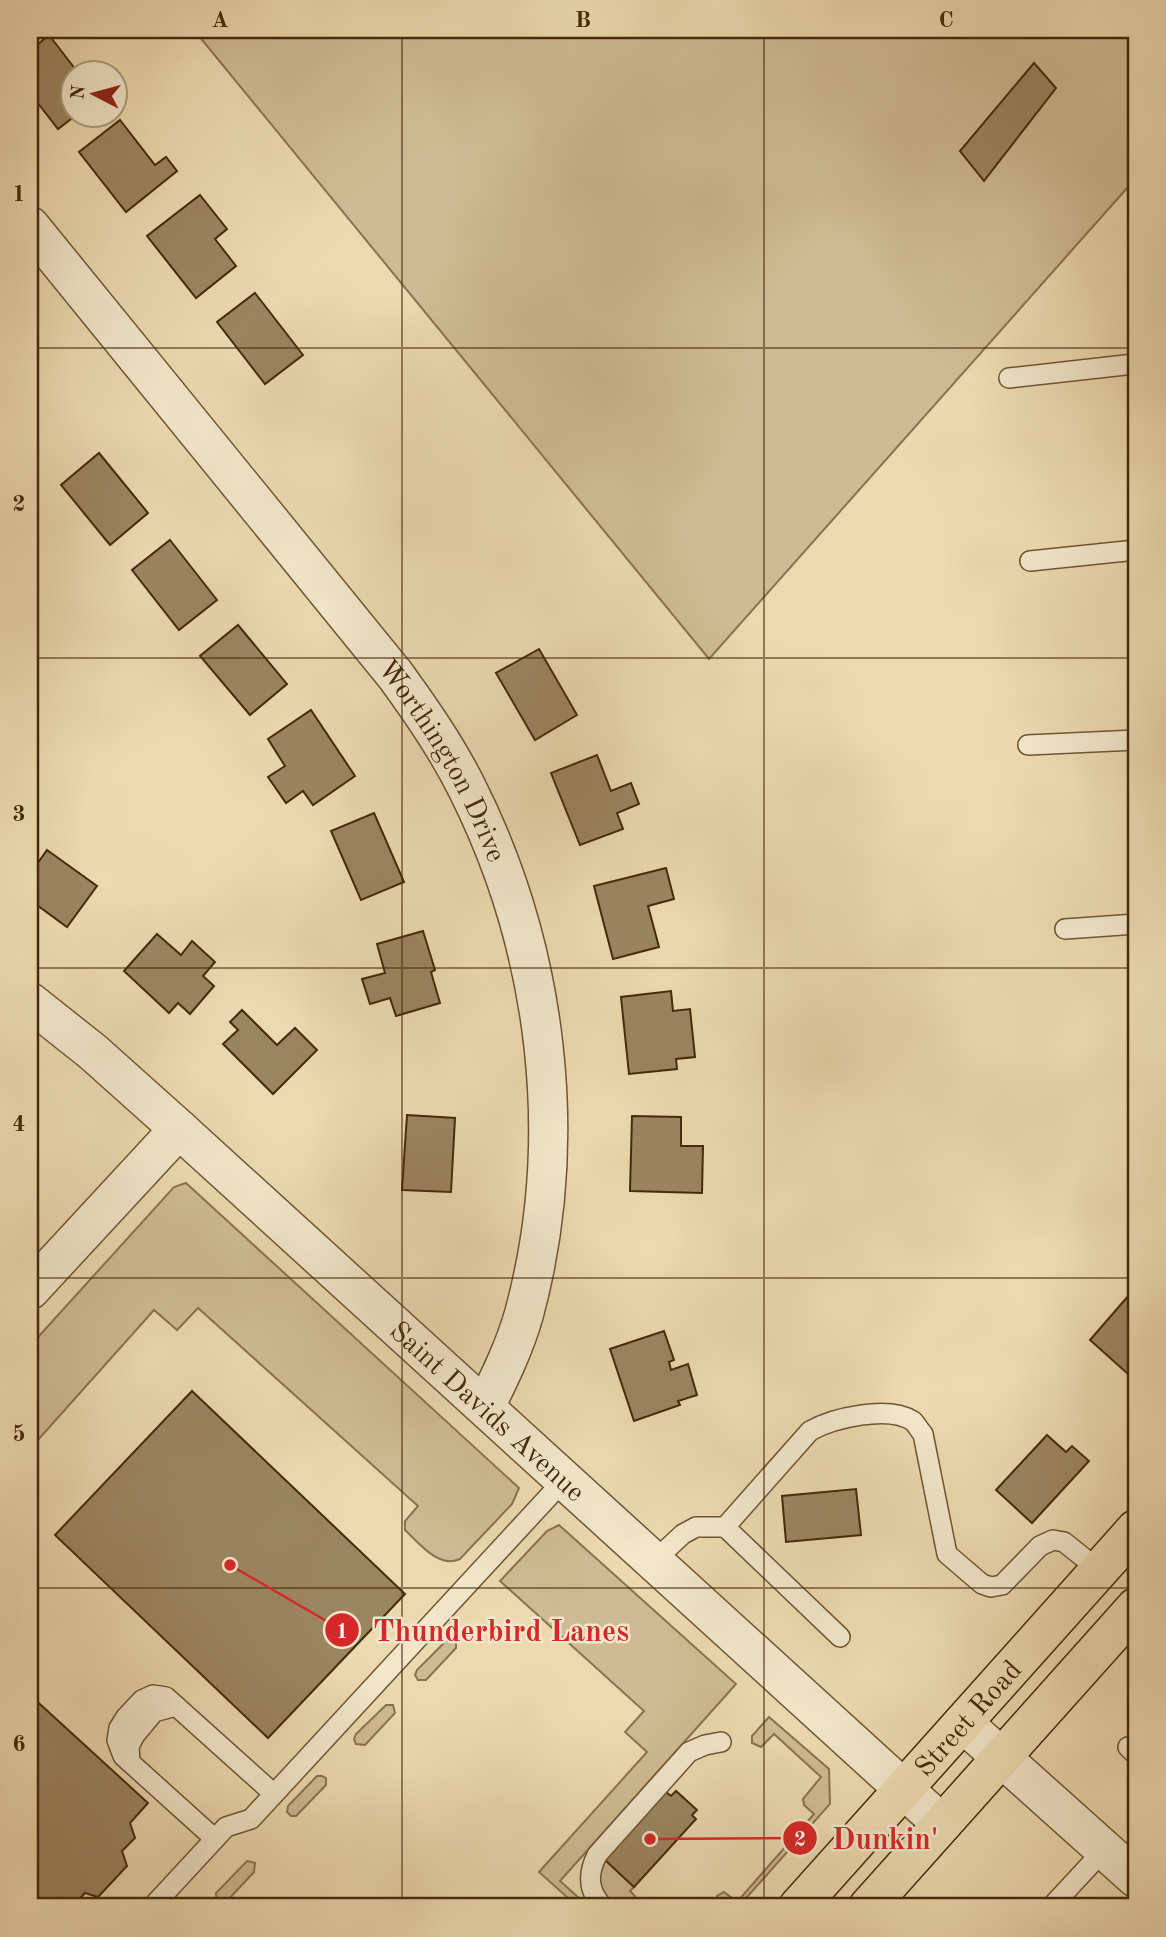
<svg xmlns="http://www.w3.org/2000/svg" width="1166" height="1937" font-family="'Old Standard TT',serif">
<rect width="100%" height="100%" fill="#ecd9af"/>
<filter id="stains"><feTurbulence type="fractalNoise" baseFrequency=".00286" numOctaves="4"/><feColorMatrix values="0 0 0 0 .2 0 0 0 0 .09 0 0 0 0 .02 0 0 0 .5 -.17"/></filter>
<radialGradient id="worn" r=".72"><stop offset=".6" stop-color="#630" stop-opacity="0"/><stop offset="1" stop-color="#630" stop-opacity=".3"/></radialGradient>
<g fill="#cfbb93" stroke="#8a724e" stroke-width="2">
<path d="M194,30H1136V178L709,659Z"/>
<path d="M186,1183L519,1488L512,1504L460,1559C439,1569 419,1543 405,1530V1521L418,1506L198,1308L177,1330L154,1310L30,1449V1346L174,1187Z"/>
<path d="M559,1525L736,1684L560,1881L589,1907H578L539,1872L647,1752L625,1732L644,1711L500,1581L547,1531Z"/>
<path d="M452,1640L456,1643V1648L426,1680H418L415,1675L417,1670L446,1641Z"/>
<path d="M386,1705H393L395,1713L365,1745L356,1744L354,1739L356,1734Z"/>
<path d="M769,1717L829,1769L830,1804L738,1907H721L716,1903L717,1896L724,1892L737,1902L814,1814L804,1805L803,1799L821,1777L774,1734L761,1747L752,1743V1736Z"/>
<path d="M317,1776H322L326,1778V1785L296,1816H291L287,1812L288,1806Z"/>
<path d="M604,1859L634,1887L630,1891L635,1896L627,1907H615C595,1889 596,1884 604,1859Z"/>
<path d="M247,1861L255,1863L254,1872L226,1902H217L216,1893Z"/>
</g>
<g fill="#9b8560" stroke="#442a0a" stroke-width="2">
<path d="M49,35L79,74H74L75,116L58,129L30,93V51Z"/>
<path d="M1034,63L1056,88L984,181L960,151Z"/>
<path d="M120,120L155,165L166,157L177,171L126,212L79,152Z"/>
<path d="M200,195L227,229L215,239L236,266L196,298L147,236Z"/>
<path d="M255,293L303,355L265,384L217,322Z"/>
<path d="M30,373H34L33,423H30Z"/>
<path d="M99,453L148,513L110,545L61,485Z"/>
<path d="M170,540L217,600L179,630L132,570Z"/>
<path d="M238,625L287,684L250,715L200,656Z"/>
<path d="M539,649L577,715L535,740L496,673Z"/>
<path d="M311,710L355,776L313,805L303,791L286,803L268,777L285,766L268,739Z"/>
<path d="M597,755L611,791L631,783L639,804L617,813L623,829L580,845L551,773Z"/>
<path d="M374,813L404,882L361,900L331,831Z"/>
<path d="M47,850L97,886L67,927L30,900V874Z"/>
<path d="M666,868L674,899L648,906L659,947L613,959L594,886Z"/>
<path d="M423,931L435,970L431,972L440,1003L396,1016L390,998L370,1004L362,979L385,973L377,944Z"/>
<path d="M157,934L181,955L192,941L215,962L203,976L214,986L190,1014L178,1003L169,1013L124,971Z"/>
<path d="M671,991L673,1011L690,1009L695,1057L676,1059L677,1069L629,1074L621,997Z"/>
<path d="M242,1010L277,1045L295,1028L317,1050L273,1094L223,1044L238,1030L230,1022Z"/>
<path d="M407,1115L455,1118L451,1192L402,1190Z"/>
<path d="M632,1116L681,1117V1146H703L702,1193L630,1191Z"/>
<path d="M1136,1287V1362L1127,1373L1090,1340Z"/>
<path d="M664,1331L674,1360L669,1362L671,1370L688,1364L697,1395L678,1401L680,1405L634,1421L610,1349Z"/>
<path d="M192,1391L405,1594L268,1738L55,1535Z"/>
<path d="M1047,1435L1066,1452L1072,1446L1089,1461L1032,1523L996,1490Z"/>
<path d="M856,1489L861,1535L786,1542L782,1496Z"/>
<path d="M30,1695L148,1803L130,1823L135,1838L122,1851L127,1866L98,1897L85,1893L72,1907H30Z"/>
<path d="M665,1791L671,1796L676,1791L697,1810L692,1815L696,1819L634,1887L604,1859Z"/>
</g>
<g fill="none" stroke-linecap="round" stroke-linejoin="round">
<defs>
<g id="lane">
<path d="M1009,378L1134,364L1136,365"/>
<path d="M1030,561L1136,550"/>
<path d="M1028,745L1136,740"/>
<path d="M1065,929L1136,924"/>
<path d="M725,1527L840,1637"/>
<path d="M654,1561L683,1534L696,1527H725L810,1431C833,1418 888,1405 913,1421C916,1424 920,1431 923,1434L947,1554L982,1584L991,1587L1002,1585L1040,1546L1053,1540L1064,1542L1099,1570"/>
<path d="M1128,1747L1136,1755"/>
<path d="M130,1762L129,1746L135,1735L154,1712L176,1706"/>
<path d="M215,1839L123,1756L117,1740L119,1728L126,1717L142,1700L153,1695L166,1697L274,1794"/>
<path d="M152,1907L226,1827L251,1819L565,1479"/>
<path d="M603,1907C588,1891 587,1875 597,1855L689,1752L705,1745L721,1742"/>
<path d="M1051,1907L1104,1850"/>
</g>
<g id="street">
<path id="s1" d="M30,226L396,676C422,712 447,748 467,788C548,949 571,1140 524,1314C515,1346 500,1377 485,1407"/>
<path id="s2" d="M30,1002L93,1052L179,1129L942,1824"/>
<path d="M30,1290L179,1129"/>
<path d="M963,1723L1136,1878"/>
</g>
<g id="primary">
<path id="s3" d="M798,1907L1136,1529"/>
<path d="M868,1907L1136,1607"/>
</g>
</defs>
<use href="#lane" stroke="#6e5633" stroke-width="22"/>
<use href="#street" stroke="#6e5633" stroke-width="41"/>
<use href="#primary" stroke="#442a0a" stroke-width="41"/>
<use href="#lane" stroke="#f3e6cb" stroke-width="19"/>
<use href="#street" stroke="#f3e6cb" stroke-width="38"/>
<use href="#primary" stroke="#ecd9af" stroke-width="38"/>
</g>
<path fill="none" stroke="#442a0a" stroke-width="2" stroke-opacity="0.55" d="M402,30V1907M764,30V1907M30,348H1136M30,658H1136M30,968H1136M30,1278H1136M30,1588H1136"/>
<g text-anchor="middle" stroke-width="5" stroke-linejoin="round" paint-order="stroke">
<g font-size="28" fill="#442a0a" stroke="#f3e6cb">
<text dy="10" stroke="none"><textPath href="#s1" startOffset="677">Worthington Drive</textPath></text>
<text dy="10" stroke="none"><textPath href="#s2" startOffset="614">Saint Davids Avenue</textPath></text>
<text dy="10" stroke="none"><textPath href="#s3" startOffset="254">Street Road</textPath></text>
</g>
</g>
<path fill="none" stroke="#d62828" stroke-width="2.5" d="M230 1565L342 1630M650 1839L800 1838"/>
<g fill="#d62828" stroke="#f3e6cb" stroke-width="2.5">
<circle cx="230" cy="1565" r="7"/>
<circle cx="650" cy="1839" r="7"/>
<circle cx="342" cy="1630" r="18"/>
<circle cx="800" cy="1838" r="18"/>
</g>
<g font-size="21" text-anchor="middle" font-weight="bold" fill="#fff">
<text x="342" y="1638">1</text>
<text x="800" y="1846">2</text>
</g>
<g font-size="30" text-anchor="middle" font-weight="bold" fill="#d62828" stroke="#f3e6cb" stroke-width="5" stroke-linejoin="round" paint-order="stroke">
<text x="501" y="1641">Thunderbird Lanes</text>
<text x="885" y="1849">Dunkin'</text>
</g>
<rect width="1166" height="1937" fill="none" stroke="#ecd9af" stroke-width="77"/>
<g transform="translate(94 94) rotate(276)"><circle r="33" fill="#f3e6cb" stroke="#ad9b7e" stroke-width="2"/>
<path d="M0-5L12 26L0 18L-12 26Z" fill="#8f2418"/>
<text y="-10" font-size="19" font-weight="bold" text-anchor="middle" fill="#442a0a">N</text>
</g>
<rect x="38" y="38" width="1090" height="1860" fill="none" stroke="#442a0a" stroke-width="2.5"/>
<g font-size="23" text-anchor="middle" font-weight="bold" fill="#442a0a">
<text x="220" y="27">A</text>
<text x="583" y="27">B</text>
<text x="946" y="27">C</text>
<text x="19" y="201">1</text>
<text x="19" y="511">2</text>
<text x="19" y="821">3</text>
<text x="19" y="1131">4</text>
<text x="19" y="1441">5</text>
<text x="19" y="1751">6</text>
</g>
<rect width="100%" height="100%" filter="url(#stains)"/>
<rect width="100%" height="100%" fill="url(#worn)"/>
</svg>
